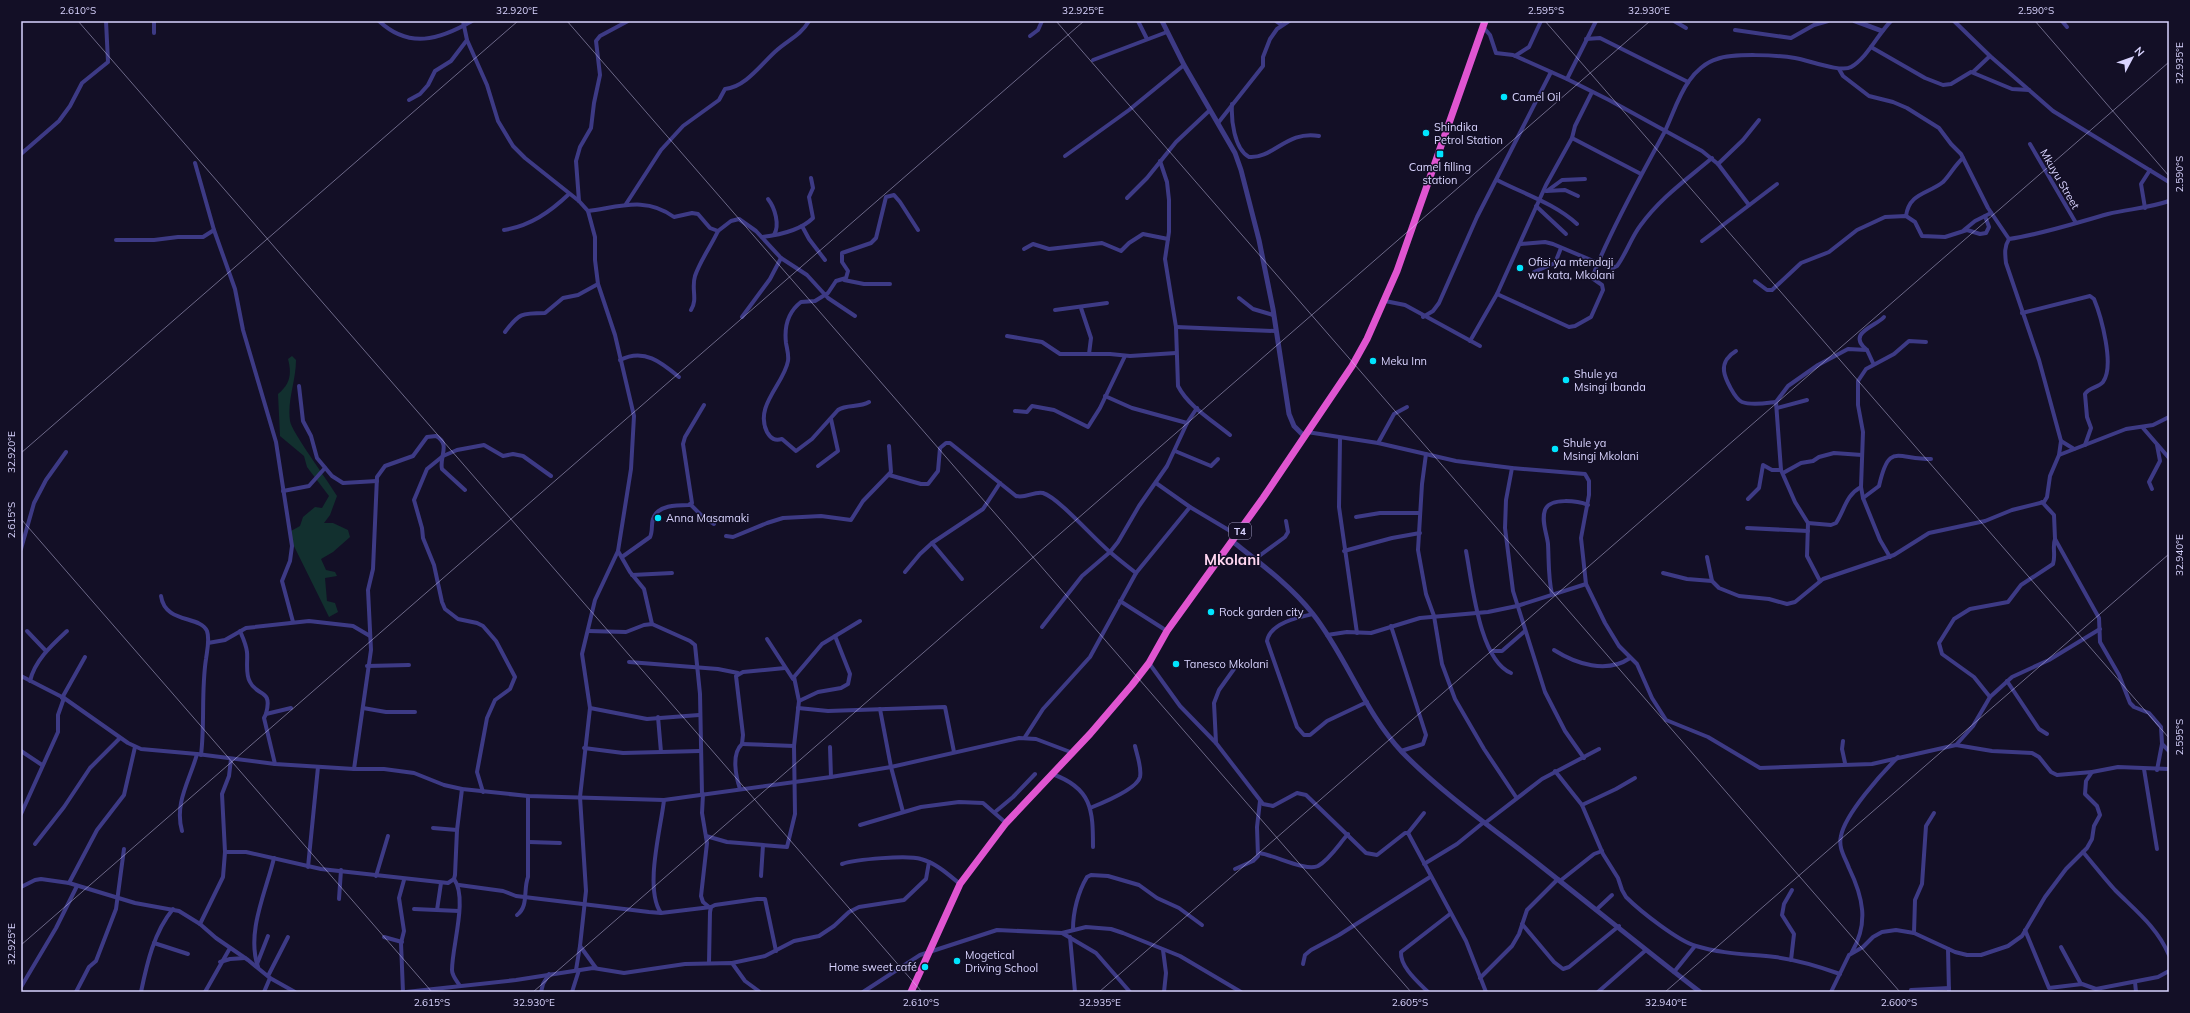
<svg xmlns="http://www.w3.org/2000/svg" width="2190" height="1013" font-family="Mulish,sans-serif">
<rect width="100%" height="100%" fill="#130f26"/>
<path fill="#12302f" d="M292,356L296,360C296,381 287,400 290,421C291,431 329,482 337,496L330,515L324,523H333L348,530L350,537L333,552L321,559L326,570L335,572L337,576L325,578L327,601L335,603L338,612L329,617L291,540V531L300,526L303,517L315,507L322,508L329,496L307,467L304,456L280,436L278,394C290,384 292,374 288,359Z"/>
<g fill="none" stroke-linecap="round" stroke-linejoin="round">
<g stroke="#3d3a85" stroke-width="4">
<path d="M379,21C409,49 439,40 472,21"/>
<path d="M463,21L467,40L487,85L498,121L513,146L525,158L579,201L588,211L595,237V260L598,284L615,335L634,416L631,469L618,551L595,600L582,654L590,708L580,797L586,891L580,946L596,968"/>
<path d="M1138,21L1147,39"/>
<path d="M1276,21L1282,25"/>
<path d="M1674,21L1686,28"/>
<path d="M1954,21L1990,56L2053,111L2169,182"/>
<path d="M2062,21L2067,27"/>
<path d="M1484,28L1490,35L1496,53L1513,55L1567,79L1609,100L1702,151L1718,164L1749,205"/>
<path d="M1735,30L1791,38L1814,25L1828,21"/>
<path d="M154,33V21"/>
<path d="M1030,36L1038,30L1042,21"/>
<path d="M1586,39L1600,38L1688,82"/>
<path d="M1871,47L1925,78L1943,85L1951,84L1971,72L2012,89L2029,90"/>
<path d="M1515,56L1529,47L1541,21"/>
<path d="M1093,60L1167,32"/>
<path d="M1839,69L1843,76L1869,96L1893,102L1907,108L1939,128L1951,144L1961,154L1988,208L2009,239"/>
<path d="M1973,72L1990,56"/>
<path d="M1567,79L1596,21"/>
<path d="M409,100L420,94L428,85L435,71L451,61L467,40"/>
<path d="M1232,104C1231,119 1234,149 1249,157C1273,159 1287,130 1319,136"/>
<path d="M1218,123L1263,66V57L1270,39L1277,29L1289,21"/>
<path d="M1572,138L1641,174"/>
<path d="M2030,144L2076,223"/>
<path d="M21,154L59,121L70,106L82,83L108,62L106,21"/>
<path d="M1065,156L1129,110L1184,65"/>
<path d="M1160,161L1167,182L1169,200V232L1165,259L1176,327L1178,386C1188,406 1213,421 1230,435"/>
<path d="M195,163L214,230L235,289L243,330L276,442L292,546L290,561L282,581L293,622"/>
<path d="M1718,164L1743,140L1759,120"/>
<path d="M1497,180C1524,194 1554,203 1577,224"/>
<path d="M1546,191L1565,190L1578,196"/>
<path d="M1547,191L1562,180L1585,179"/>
<path d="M1127,198L1147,178L1176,142L1210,110"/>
<path d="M768,199C775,208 780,225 774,235"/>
<path d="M579,201L576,161L580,147L591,128L594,103L600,75L596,41L600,36L628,21"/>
<path d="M626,204L661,150L683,126L719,100L725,89C746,87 762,63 777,50C788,40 801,35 809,21"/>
<path d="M1536,206L1566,234"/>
<path d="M2145,208L2141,184L2150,170"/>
<path d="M588,211C619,207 646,196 674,217L692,213L698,214L710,228L718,231L731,221L739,219L756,231L781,258L807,275L828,298L855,316"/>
<path d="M1906,216C1909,193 1928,194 1943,182C1950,175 1955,165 1963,158"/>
<path d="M802,226L809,239L825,260"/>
<path d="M504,230C530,226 550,212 569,194"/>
<path d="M1964,230L1975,221L1985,216"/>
<path d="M762,237C779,235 801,230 813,218L809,197L813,188L811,178"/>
<path d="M116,240H154L178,237H203L214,230"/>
<path d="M1702,241L1777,184"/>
<path d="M1521,244L1545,242L1553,244L1598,263C1617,218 1641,176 1664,133C1672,117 1678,96 1689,81C1695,72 1706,62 1717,59C1734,53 1777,55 1795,58C1808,60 1841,73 1851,67C1867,58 1878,34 1891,21"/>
<path d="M1024,249L1033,244L1049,249L1102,243L1121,251L1129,243L1143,234L1168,239"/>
<path d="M1534,272L1555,263L1561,248"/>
<path d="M844,280L864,284H890"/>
<path d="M1755,281L1767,290H1772L1801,263L1829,252L1857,230L1885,217L1906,216L1915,222L1922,236L1945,237L1967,230L1980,234L1986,233L1989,227L1985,216L1991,213"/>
<path d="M1497,294L1569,327L1575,326L1591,317L1603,290L1602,285L1592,278L1598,263L1613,268L1617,266C1626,254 1631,238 1640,226C1660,198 1686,180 1712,158"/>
<path d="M1239,298L1253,309L1273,315"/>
<path d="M1385,301L1405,305L1480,346"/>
<path d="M1081,308L1091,338L1089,354"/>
<path d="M691,310C698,299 691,289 695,276C700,261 711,246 718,231"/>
<path d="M1055,310L1107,303"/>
<path d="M2022,313L2090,296L2094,299C2101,316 2115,366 2103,382C2098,388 2089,387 2085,394L2087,417L2091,428L2085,445"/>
<path d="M742,317L770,279L781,258"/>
<path d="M1423,317L1433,311L1439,303L1477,217L1551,72"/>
<path d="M1176,327L1275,331"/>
<path d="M505,332C519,313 522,313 545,313L563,298L578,295L598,284"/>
<path d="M1007,336L1042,342L1060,354H1110L1130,356L1176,353"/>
<path d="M1470,341L1497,294L1546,185L1572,138L1575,126L1592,92"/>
<path d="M1867,350C1846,333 1875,327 1884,317"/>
<path d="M1736,351C1729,355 1723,362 1724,371C1725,379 1735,399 1742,402C1752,406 1767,403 1776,402"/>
<path d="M620,360C644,348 661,362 679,377"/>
<path d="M299,386L303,421L311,436L317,458L332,476L343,483L377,481"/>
<path d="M1105,396L1132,408L1187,423"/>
<path d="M869,402C859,408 847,404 838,410L812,439L796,451L782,439C775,441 771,439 767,432C754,406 784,384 788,361C789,355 787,349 786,343C784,326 788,312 801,302L815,301L828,293L836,281L846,278L848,271L842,262V253L871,243L876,238L886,197L894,195L900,202L918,230"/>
<path d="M1777,408L1807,400"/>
<path d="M1015,411L1027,412L1032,406L1054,410L1088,427L1100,408L1125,356"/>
<path d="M2143,428L2169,458"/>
<path d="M1307,432L1378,443L1456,461L1512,468L1585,474L1589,481V495L1581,538L1586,584L1605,623L1619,646L1637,664L1652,698L1666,720L1708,737L1760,768L1872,764L1956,745L1992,751L2032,753L2039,757L2051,772L2057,775L2092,772"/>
<path d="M1340,439L1339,507L1357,633"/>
<path d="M2061,441L2074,449"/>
<path d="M1378,443L1394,414L1407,407"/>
<path d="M1175,451L1211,466L1218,459"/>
<path d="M1426,454L1422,484L1418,550L1426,594L1434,616L1442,664L1455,699L1484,749L1516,797"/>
<path d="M2059,455L2061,441L2039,360L2006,263C2005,254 2004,247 2009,239C2043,234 2075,223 2108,214C2129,209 2149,208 2169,201"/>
<path d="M818,466L838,451L831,419"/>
<path d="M1512,468L1506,500L1505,528L1513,591L1545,692L1565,731L1584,758"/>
<path d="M1783,473L1801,463L1813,461L1819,457L1834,453L1862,455"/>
<path d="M889,475L921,484H928L938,471L940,448L946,443H950L1016,496C1025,499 1034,491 1043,493C1059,498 1095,540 1110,552C1118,559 1127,566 1136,573"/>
<path d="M1156,483L1190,507L1237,535"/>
<path d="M2152,489L2149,482L2160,461L2157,445"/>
<path d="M283,491L309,486L325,468"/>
<path d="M1863,498L1879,486C1889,442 1896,459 1931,459"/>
<path d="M1748,499L1759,488L1763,465L1772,470H1781"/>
<path d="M2042,502L2054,515L2055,539L2099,618L2100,642L2119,675L2130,703L2134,707L2149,713L2161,727L2162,744L2157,770"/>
<path d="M690,504L702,516L714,524"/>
<path d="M1356,517L1380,513H1420"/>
<path d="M1808,523L1831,525L1836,523C1845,509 1846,495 1861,487"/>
<path d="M1747,528L1808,531"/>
<path d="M726,536L733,537L767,523L783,518L821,516L851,520L863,501L891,472L889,446"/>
<path d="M932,543L962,579"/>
<path d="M21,549L34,503L46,480L66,452"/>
<path d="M618,551L630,572L644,589L652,624"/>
<path d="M1344,551L1392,538L1420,533"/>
<path d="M1466,551C1472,581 1479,660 1511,673"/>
<path d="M622,557L650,537C653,531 651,525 653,519C657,505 677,505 689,505L692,503L683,444L685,437L704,405"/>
<path d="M1707,557L1712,581L1719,588L1739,596L1769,599L1787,604L1795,602L1823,579L1894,555L1929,533L1985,521L2012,510L2044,502L2047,497L2050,476L2059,455L2126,429L2153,425L2169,417"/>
<path d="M1890,557L1880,540L1863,498L1861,487L1863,432L1858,405V381L1866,369L1894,354L1909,341L1926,342"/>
<path d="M1255,559L1285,537L1288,532L1286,521"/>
<path d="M905,572L920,554L932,543L983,509L1000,483"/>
<path d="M1663,573L1687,579L1712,581"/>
<path d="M632,575L672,573"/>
<path d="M1820,581L1807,556L1808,523L1795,502L1781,470L1776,402L1788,386L1818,365L1848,349L1867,350L1873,363"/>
<path d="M1552,594C1548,577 1549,561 1548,544C1547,534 1541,521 1545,510C1550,497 1578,501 1588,505"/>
<path d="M161,596C165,624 200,615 207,631C210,639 207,651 206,659C201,691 205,723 201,755"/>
<path d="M1120,601L1167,631"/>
<path d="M1313,614C1299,617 1270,623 1267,641L1297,727L1304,735H1310L1327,721L1367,702"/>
<path d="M1391,626L1426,735L1423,744L1401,751"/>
<path d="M1042,627L1082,576L1110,552L1118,542L1139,506L1167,466L1187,423L1197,408"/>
<path d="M27,631L46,651"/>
<path d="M240,631C243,638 246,644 247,652C248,661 245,674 250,682C257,697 273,688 266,714"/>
<path d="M588,631L626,632L644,625L652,624L690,641L695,645L700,694L702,794"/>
<path d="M1327,635L1347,632L1371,633L1420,618L1488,612L1517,606L1586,584"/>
<path d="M767,639L793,679"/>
<path d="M208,643L225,640L246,628L309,621L353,626L370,636"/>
<path d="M1554,650C1576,664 1607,674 1630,658"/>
<path d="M1492,651H1502L1525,631"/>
<path d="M629,662L718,669L738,673"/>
<path d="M1149,663L1180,706L1216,743L1263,804L1273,806L1297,793L1306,795L1366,853L1377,855L1405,833H1408L1466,941L1486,992"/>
<path d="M367,666L409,665"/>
<path d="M21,676L64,698L128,743L141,749L197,754L275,764L354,769H384L414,773L444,785L462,789L528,796L664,800L831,777L891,767L1019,738L1036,739L1073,753"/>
<path d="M30,681C35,660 52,645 67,631"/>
<path d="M2007,681L2039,729L2047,734"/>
<path d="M1990,697L1974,677L1942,654L1939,643L1954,619L1970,609L2008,602L2021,585L2053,564C2056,555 2052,547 2055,539"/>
<path d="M62,698L85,657"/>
<path d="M799,701L818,692L841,688L848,684L850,674L835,636"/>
<path d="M363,708L386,712H415"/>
<path d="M590,708L647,719L699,715"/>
<path d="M798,708L828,711L945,707L954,752"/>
<path d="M880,709L891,767L903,812"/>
<path d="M658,717L661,752"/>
<path d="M1025,737L1043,709L1090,657L1136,573L1190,507"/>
<path d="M1843,741L1842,749L1845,763"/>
<path d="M1216,743L1214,703L1219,690L1234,669"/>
<path d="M742,744L794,746"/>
<path d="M2162,744L2169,751"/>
<path d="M1956,745L1973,726L1990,697L2012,677L2049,660L2100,629"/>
<path d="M830,747L831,777"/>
<path d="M584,748L623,753L700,751"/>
<path d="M21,751L42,765"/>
<path d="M275,764L264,718L266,714L291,708"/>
<path d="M354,769L371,650L368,590L373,569L377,477L385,466L413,456L427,437L436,436C451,444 439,457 442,469L465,490"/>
<path d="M2144,769L2157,849"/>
<path d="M1555,771L1582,805L1603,854L1618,878L1622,890L1626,897C1640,911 1678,941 1696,946C1722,954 1748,954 1775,957C1798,960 1818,966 1840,974"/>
<path d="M1052,774C1092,788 1093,810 1093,847"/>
<path d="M740,789C736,777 731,754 742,744L743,735L736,676L743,672L785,668"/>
<path d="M483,792L477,772L487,718L495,700L510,689L515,677L496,641L483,626L477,623L458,619L445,609L442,602L434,565L423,538L422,528L414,500L427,469L443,456L457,450L484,445L503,456L513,454L523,456L551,476"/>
<path d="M703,794L702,813L707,843L701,896L703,902L709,907"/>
<path d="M1582,805L1616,789L1635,778"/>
<path d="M1090,808C1100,804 1137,789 1140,777C1142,768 1137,755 1135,746"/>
<path d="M995,812L1013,797L1035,774"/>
<path d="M21,814L58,732V715L64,698"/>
<path d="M1485,823L1542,779L1599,749"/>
<path d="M860,825L921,807L959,802L983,803L1006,823"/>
<path d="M433,828L457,830"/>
<path d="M182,831C174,803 190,780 197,754"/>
<path d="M1408,833L1424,813"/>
<path d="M706,836L727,842L787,847L795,814L794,746L799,701L794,677L822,644L860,621"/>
<path d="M529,842L560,843"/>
<path d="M35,844L64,807L90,768L120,738"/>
<path d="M225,852H246L321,869L448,883L454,879L455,875L457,830L462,789"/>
<path d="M2083,852C2094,865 2104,878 2115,890C2136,911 2157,927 2169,955"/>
<path d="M1259,853C1275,855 1306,872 1318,866C1330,859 1339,844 1348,834"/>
<path d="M842,864C856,859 908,855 921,859C936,863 949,875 960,884"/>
<path d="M1424,864L1457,844L1484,822"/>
<path d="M308,867L318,767"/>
<path d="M1235,869L1253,861L1258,856L1257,827L1260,801"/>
<path d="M376,876L388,836"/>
<path d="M761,876L763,845"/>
<path d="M454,879C468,898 452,946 452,970C452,976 457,981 460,986"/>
<path d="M1560,881L1594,854L1602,851"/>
<path d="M69,883L97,830L124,795L135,747"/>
<path d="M459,885L503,891L516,896L649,912L661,913L711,907"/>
<path d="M21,887L35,880L41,879L69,883L135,903L179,911L200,924L216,938L248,960L270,978L295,992"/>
<path d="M339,899L341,870"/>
<path d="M414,909L459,911"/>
<path d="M437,910L441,883"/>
<path d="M1596,910L1612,895"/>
<path d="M661,913C644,889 661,828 664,800"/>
<path d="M517,915C529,906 523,890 528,877V796"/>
<path d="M200,924L223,877L225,852L222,794L229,776L231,759"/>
<path d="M1522,924L1554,962L1563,969L1569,967L1619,926"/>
<path d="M1073,929C1073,912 1078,892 1087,877L1091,875L1108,876L1139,885L1157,898L1179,908L1202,925"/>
<path d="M2025,930L2049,988L2082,984L2096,989L2158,977L2169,971"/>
<path d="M1062,933L1086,927L1111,929L1123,933L1180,956L1241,992"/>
<path d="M1914,933L1915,900L1922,884L1926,826L1934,813"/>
<path d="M384,937L402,942"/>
<path d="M1070,937L1075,992"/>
<path d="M154,943L188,954"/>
<path d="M2061,947L2081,984"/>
<path d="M1948,949L1949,992"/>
<path d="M1163,950L1166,973L1164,992"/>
<path d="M1852,952C1869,923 1863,897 1849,868C1845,857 1838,848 1841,836C1845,814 1882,773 1898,757"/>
<path d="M1791,960L1794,934L1782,915L1784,904L1792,890"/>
<path d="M220,962L230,959L245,958"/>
<path d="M709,963L710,912L711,907L715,905L757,899H765L776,951"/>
<path d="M732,963L765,956L794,941L819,936L834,926L849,912L859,907L904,900L926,879L929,862"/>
<path d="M257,964L268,936"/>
<path d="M1303,964L1305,955L1311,950L1339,935L1430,877"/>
<path d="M258,967C246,932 266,892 274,858"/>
<path d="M576,970L580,946"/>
<path d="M1674,972L1695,946"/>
<path d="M268,976L288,937"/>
<path d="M1480,978L1512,946L1519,934L1527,910L1558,879"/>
<path d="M2135,982L2136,992"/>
<path d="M21,987L56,928L77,886"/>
<path d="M1911,990L1949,988"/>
<path d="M76,992L89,967L96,961L116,909L124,849"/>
<path d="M141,992C147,963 154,932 173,909"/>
<path d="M205,992L230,948"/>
<path d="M264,992L270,978"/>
<path d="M403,992L401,943L404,931L399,898L404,880"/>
<path d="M406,992L516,980L593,968L624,973L685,964L732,963L745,981L760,992"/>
<path d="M541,992L543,984L549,974"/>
<path d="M572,992L579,970"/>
<path d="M863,992L920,955L997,930L1062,933L1096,953L1130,992"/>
<path d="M1428,992C1418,982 1400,967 1401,952L1450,914"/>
<path d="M1598,992L1646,950"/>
<path d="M1831,992L1849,955L1863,947L1873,937L1882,932L1896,930L1914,933L1955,952L1967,955H1981L2008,946L2022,936L2045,897L2066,869L2087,848L2092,839L2094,826L2100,815L2097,806L2085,794L2086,781L2092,772L2118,767L2169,769"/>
</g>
<g stroke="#3d3a85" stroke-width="5">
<path d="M1162,21L1184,65L1235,153L1241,170L1259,240L1273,309L1289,414L1294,426L1304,436"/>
<path d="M1855,21L1882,31"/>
<path d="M1232,541C1260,563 1291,586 1313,614C1346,656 1365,713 1402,752C1441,792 1488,825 1532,859C1588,903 1643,948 1700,992"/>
</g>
<path stroke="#e055d1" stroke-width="7" d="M911,992L960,884L1006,823L1090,734L1132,685L1149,663L1167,631L1263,498L1352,366L1367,339L1397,271L1485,21"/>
</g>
<path fill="none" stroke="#d9d4ff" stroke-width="1" stroke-opacity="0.45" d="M78,21L922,992M567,21L1411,992M1056,21L1900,992M1545,21L2169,738M2035,21L2169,176M21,453L518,21M21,519L432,992M21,945L1084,21M533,992L1650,21M1099,992L2169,62M1665,992L2169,554"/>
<g fill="#00e5ff" stroke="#130f26" stroke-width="1.5">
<circle cx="1504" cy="97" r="4"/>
<circle cx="1426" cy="133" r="4"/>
<rect x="1436" y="150" width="8" height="8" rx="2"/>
<circle cx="1520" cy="268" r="4"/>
<circle cx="1373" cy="361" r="4"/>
<circle cx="1566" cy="380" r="4"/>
<circle cx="1555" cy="449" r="4"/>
<circle cx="658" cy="518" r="4"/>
<circle cx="1211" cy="612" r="4"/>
<circle cx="1176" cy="664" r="4"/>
<circle cx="957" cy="961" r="4"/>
<circle cx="925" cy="967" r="4"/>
</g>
<g text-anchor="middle" stroke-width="3" stroke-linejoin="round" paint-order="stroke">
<rect fill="#130f26" stroke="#9e99be" stroke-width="1" x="1229" y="523" width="22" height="16" rx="3"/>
<g font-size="10" font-weight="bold" fill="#d9d4ff">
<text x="1240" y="535">T4</text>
</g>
<g font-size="11" fill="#d9d4ff" stroke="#130f26" text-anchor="start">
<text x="1512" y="101">Camel Oil</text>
<text x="1434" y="131">Shindika<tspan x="1434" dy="13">Petrol Station</tspan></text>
<text x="1440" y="171" text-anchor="middle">Camel filling<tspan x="1440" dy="13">station</tspan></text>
<text x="1528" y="266">Ofisi ya mtendaji<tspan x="1528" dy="13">wa kata, Mkolani</tspan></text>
<text x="1381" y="365">Meku Inn</text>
<text x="1574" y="378">Shule ya<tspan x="1574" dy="13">Msingi Ibanda</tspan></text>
<text x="1563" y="447">Shule ya<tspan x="1563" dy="13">Msingi Mkolani</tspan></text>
<text x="666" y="522">Anna Masamaki</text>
<text x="1219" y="616">Rock garden city</text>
<text x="1184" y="668">Tanesco Mkolani</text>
<text x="965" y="959">Mogetical<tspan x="965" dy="13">Driving School</tspan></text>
<text x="917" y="971" text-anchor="end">Home sweet café</text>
</g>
<g font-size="11" fill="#d9d4ff" stroke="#130f26">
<text transform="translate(2060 179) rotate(60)" y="4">Mkuyu Street</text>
</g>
<g font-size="15" font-weight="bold" fill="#ffd6f0" stroke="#130f26">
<text x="1232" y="565">Mkolani</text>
</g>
</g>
<rect width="2190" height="1013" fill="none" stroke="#130f26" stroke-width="44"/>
<g transform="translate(2132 58) rotate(49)" stroke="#130f26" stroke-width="3" paint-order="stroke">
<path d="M0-3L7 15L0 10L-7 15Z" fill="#d9d4ff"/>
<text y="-6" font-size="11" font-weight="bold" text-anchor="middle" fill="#d9d4ff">N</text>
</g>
<rect x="22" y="22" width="2146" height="969" fill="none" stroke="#d9d4ff" stroke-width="1.5"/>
<g font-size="10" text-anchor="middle" fill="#d9d4ff">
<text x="78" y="14">2.610°S</text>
<text x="517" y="14">32.920°E</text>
<text x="1083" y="14">32.925°E</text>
<text x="1546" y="14">2.595°S</text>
<text x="1649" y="14">32.930°E</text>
<text x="2036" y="14">2.590°S</text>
<text transform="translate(2179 63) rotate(-90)" y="4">32.935°E</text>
<text transform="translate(2179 174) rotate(-90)" y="4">2.590°S</text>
<text transform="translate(11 452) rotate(-90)" y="4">32.920°E</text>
<text transform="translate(11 520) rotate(-90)" y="4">2.615°S</text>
<text transform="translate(2179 555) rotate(-90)" y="4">32.940°E</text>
<text transform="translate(2179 737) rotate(-90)" y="4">2.595°S</text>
<text transform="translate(11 944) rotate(-90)" y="4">32.925°E</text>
<text x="432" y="1006">2.615°S</text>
<text x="534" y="1006">32.930°E</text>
<text x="921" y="1006">2.610°S</text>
<text x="1100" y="1006">32.935°E</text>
<text x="1410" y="1006">2.605°S</text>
<text x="1666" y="1006">32.940°E</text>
<text x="1899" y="1006">2.600°S</text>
</g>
</svg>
